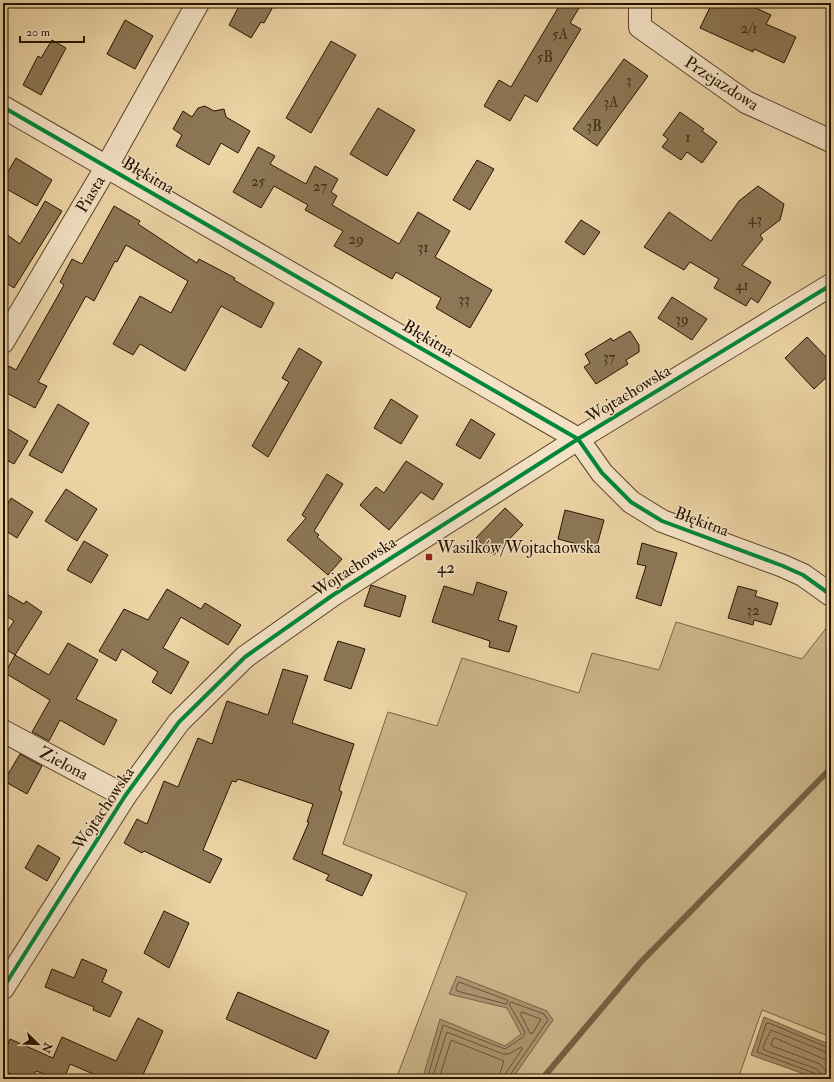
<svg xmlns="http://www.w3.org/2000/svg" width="834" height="1082" font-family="'IM FELL Double Pica',serif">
<rect width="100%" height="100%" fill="#ecd3a4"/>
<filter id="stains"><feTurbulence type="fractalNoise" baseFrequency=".005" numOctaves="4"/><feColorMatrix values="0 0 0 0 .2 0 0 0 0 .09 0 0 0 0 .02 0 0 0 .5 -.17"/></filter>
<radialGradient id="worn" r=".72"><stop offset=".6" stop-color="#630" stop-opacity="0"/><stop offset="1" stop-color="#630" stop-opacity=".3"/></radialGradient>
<path fill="#cab388" stroke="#786444" d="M676,622L802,659L831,622V1037L762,1010L738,1079H396L467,893L343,844L388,712L437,726L462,658L579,693L592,653L659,670Z"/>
<g fill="#a9926d" stroke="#756042">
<path d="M457,976L547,1011L553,1020L512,1079H424L423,1077L440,1019L505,1046L521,1034L507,1008L449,994Z"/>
<path d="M764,1017L831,1045V1079H818L751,1055Z"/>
</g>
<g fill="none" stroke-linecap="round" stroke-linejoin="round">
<g stroke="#685337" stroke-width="1">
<path d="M459,982L507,1000L508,1002L506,1004L457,991L456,989Z"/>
<path d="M522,1012L541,1019L533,1033H530L521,1015Z"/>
<path d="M427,1079L443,1025L505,1049L523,1037L525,1032L509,1004L511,1002L544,1014L548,1020L510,1075L509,1079"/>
<path d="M432,1079L447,1032L503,1054H509L521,1047L522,1049L506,1073L504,1079"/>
<path d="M439,1079L451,1040L504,1061L498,1079"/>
<path d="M817,1079L814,1073L757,1052L766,1024L769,1023L831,1049"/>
<path d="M822,1079L821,1073L817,1069L764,1050L763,1047L771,1030L831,1054"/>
<path d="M828,1079L826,1071L820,1064L772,1046L771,1044L773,1039L775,1038L824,1059L831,1060"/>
</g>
<path stroke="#756042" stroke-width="6" d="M542,1079L640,963L831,768"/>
</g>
<g fill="#8d7756" stroke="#261401">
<path d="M229,3H275L264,23L261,22L251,38L229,25L238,8Z"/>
<path d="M561,3H582L570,23L581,29L537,102L525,95L510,121L484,106L499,80L511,87Z"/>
<path d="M712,3H745L771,15L766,24L796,37L784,63L754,49L753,52L700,28Z"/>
<path d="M125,20L153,36L135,69L107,54Z"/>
<path d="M52,40L66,48L41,95L23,85L38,56L41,58Z"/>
<path d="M331,41L356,55L311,133L286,118Z"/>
<path d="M624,59L648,76L597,146L573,129Z"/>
<path d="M205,106L214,111L224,109L226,117L250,131L238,153L221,143L209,165L176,146L182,135L173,129L183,111L192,117L198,108Z"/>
<path d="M378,108L415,130L387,176L350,154Z"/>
<path d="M680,112L704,129L702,131L717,142L702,163L687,152L681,160L662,147L668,139L663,135Z"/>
<path d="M258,147L275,156L270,164L306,184L315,166L338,179L331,192L337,196L332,205L399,244L418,212L450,231L435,257L492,290L470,328L436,308L441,298L396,272L392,279L334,246L343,231L305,210L308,205L274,186L261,208L233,192Z"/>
<path d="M16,158L52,180L37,206L3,187V180Z"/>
<path d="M477,160L494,169L470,210L453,200Z"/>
<path d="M758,186L784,204L780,220L760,235L763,239L742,265L771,282L758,303L751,298L746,306L714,288L719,279L690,262L684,270L644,247L669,212L711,241L739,201Z"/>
<path d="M45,201L62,211L14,288L3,281V232L20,244Z"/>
<path d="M114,206L140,221L138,224L197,263L199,259L235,278L234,280L274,303L261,328L221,306L185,371L140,344L133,355L113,344L140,296L171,313L188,281L126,245L117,262L115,261L94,301L86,296L38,382L47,386L35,408L3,391V376L9,366L16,370L64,285L60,282L72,259L82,264Z"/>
<path d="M581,220L600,232L584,255L565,242Z"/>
<path d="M672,297L707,319L692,340L658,318Z"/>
<path d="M630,331L639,345V352L626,360L628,364L596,384L584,367L590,363L585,354L611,338L613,341Z"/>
<path d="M807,337L831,362V373L814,389L785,358Z"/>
<path d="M299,348L322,362L268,457L252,446L289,382L282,378Z"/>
<path d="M391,399L418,416L401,444L374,428Z"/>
<path d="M58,404L89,423L62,473L29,455Z"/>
<path d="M471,419L495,434L480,459L456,445Z"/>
<path d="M3,426L28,441L14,464L3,458Z"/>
<path d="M406,461L443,484L433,500L421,492L389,530L360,505L376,487L384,493Z"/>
<path d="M327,474L343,484L314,531L319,535L317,537L342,559L328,575L287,540L306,518L302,515Z"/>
<path d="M66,489L97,509L77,541L45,521Z"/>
<path d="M11,498L33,512L17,538L3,529V512Z"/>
<path d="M505,508L523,525L494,555L476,538Z"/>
<path d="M565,510L604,520L596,549L558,539Z"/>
<path d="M84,541L108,555L91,583L67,570Z"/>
<path d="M642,543L677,553L661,606L636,598L646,566L637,564Z"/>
<path d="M477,582L507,592L498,620L517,626L509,652L489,647L490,641L432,622L444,586L473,595Z"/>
<path d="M371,585L406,596L400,617L364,606Z"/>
<path d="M738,586L757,591L755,596L778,603L771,625L754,620L753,625L728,618Z"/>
<path d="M167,589L201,609L205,603L241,625L228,645L181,617L163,648L189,662L171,694L152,682L158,672L122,649L116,661L99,651L124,609L148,620Z"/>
<path d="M3,592L24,604L26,601L42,612L15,655L3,648V638L14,621L3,614Z"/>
<path d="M338,641L365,649L351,689L324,680Z"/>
<path d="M68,643L98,660L76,699L117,720L104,745L60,720L49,741L32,732L50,700L5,673L15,655L49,675Z"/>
<path d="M283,669L308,676L292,723L354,744L339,790L342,792L322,854L372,875L362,896L326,880L329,875L293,859L309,822H307L313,804L238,779L236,782L232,781L203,850L222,859L210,883L144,851L142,853L124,843L137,819L147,824L164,781L178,787L198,738L212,744L227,701L268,715Z"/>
<path d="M20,754L42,766L27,794L4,781Z"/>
<path d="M38,845L60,858L47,881L25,868Z"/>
<path d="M164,911L189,923L169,968L144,953Z"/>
<path d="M82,959L107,970L102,982L122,992L110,1017L93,1010L94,1007L45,987L52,969L74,978Z"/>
<path d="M238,992L329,1031L316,1059L226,1019Z"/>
<path d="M138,1018L163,1031L141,1079H105L70,1064L64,1079H58L36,1071L32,1079H24L3,1071V1056L10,1039L53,1058L62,1037L116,1061Z"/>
</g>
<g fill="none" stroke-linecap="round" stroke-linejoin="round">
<defs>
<g id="minor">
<path d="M640,3V27L746,102L831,141"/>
<path d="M3,107L578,439L602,473L631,502L662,521L783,566L803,575L831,595"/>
<path d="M3,342L107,166L198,3"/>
<path d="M3,731L125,796"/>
<path d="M3,988L125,796L179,722L245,657L333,595L578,439L831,285"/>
</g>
</defs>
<use href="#minor" stroke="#58442a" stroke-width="24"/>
<use href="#minor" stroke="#f3e2c4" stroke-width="22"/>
<defs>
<g id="cycleway">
<path d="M3,107L578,439L602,473L631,502L662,521L783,566L803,575L831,595"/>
<path d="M3,988L125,796L179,722L245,657L333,595L578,439L831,285"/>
</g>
</defs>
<use href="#cycleway" stroke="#f3e2c4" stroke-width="6"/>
<use href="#cycleway" stroke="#00873e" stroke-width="4"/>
</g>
<rect fill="#8f2418" stroke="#f3e2c4" stroke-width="1.5" x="425" y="553" width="8" height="8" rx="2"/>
<g text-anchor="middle" stroke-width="3" stroke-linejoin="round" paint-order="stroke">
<g font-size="15" fill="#402d16">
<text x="749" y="33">2/1</text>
<text x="560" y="39">5A</text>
<text x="545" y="62">5B</text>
<text x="629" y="85">3</text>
<text x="611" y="107">3A</text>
<text x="594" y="131">3B</text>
<text x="688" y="142">1</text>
<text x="258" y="186">25</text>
<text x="320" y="191">27</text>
<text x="755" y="224">43</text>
<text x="356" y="244">29</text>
<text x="423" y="252">31</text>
<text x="742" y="290">41</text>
<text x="464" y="304">33</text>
<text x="682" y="324">39</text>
<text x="609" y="362">37</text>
<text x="753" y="615">32</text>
</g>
<g font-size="17" fill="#261401" stroke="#f3e2c4">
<text transform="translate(722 83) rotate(33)" y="6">Przejazdowa</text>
<text transform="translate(149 175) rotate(30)" y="6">Błękitna</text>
<text transform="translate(90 194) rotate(-59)" y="6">Piasta</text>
<text transform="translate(429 338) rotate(30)" y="6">Błękitna</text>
<text transform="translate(628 393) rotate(-31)" y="6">Wojtachowska</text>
<text transform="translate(702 521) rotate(20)" y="6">Błękitna</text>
<text transform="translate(354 566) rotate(-33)" y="6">Wojtachowska</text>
<text transform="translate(64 763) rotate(28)" y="6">Zielona</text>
<text transform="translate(103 808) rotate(-56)" y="6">Wojtachowska</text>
</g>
<g font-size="17" fill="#261401" stroke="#f3e2c4" text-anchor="start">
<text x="437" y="553">Wasilków/Wojtachowska<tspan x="437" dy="20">42</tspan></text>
</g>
</g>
<rect width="834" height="1082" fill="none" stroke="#ecd3a4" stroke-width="16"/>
<rect x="4" y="4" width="826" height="1074" fill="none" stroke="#261401" stroke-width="2"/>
<rect x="8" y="8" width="818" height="1066" fill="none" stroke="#261401"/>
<g transform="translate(38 1044) rotate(113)" stroke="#f3e2c4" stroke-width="3" paint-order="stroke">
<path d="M0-3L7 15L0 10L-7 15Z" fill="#261401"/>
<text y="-6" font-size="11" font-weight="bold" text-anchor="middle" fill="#261401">N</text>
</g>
<path d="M20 36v6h64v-6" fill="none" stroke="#261401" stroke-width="2"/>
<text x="26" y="36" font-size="12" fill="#261401" stroke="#f3e2c4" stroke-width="3" paint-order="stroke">20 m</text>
<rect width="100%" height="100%" filter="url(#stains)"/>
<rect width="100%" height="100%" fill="url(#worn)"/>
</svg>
